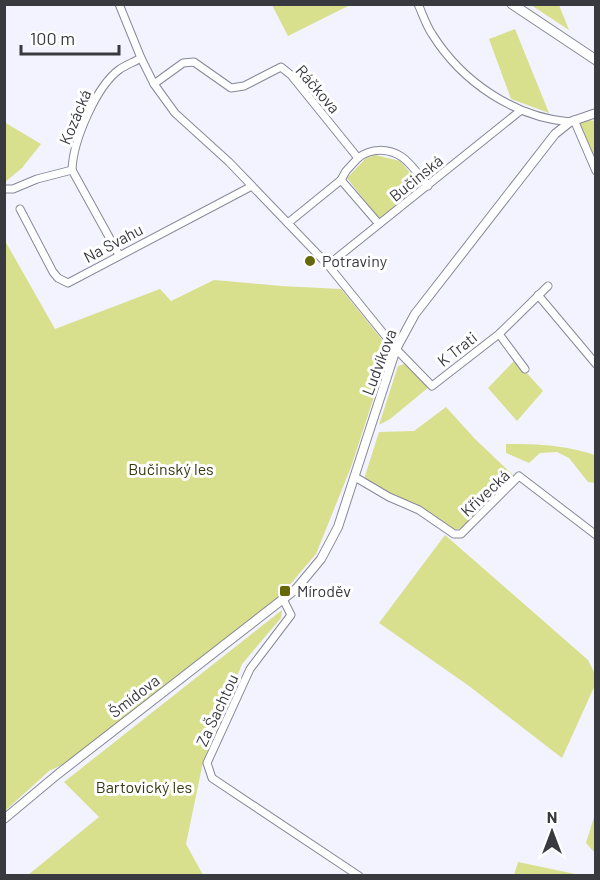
<svg xmlns="http://www.w3.org/2000/svg" width="600" height="880" font-family="Barlow,sans-serif">
<rect width="100%" height="100%" fill="#f2f3fe"/>
<g fill="#d8df8d">
<path d="M272,5H350L288,36Z"/>
<path d="M531,5H559L569,30Z"/>
<path d="M515,29L549,113L511,99L489,39Z"/>
<path d="M586,120L595,121V168L578,123Z"/>
<path d="M4,122L41,144L22,168L5,182Z"/>
<path d="M375,155L400,161L420,185L379,219L347,178L365,159Z"/>
<path d="M4,239L55,329L160,289L171,301L214,280L281,286L341,289L383,341L386,360L351,467L316,554L281,595L68,762L49,771L5,811Z"/>
<path d="M515,360L543,391L517,421L488,388Z"/>
<path d="M408,363L429,387L390,419L379,425L398,366Z"/>
<path d="M446,407L475,439L513,475L462,528L454,530L421,507L392,495L364,479L379,432L414,431Z"/>
<path d="M506,444C540,444 563,445 595,455V483L588,482L569,458L557,452L540,453L529,463L506,453Z"/>
<path d="M445,535L588,660L595,674V685L562,758L469,686L379,623Z"/>
<path d="M282,610L281,618L242,664L203,762L186,844L203,875H28L99,817L64,782Z"/>
<path d="M595,814V853L586,843Z"/>
<path d="M518,862L580,875H514Z"/>
</g>
<g fill="none" stroke-linecap="round" stroke-linejoin="round">
<defs>
<g id="minor">
<path d="M119,4L141,58L154,84L175,113L229,162L328,265L396,349L432,386L499,334L548,286"/>
<path d="M418,4C423,15 426,25 432,34C462,82 514,117 570,122"/>
<path d="M154,84L183,63L194,62L231,88L244,86L281,67L291,75L358,158C371,148 388,148 402,157C411,163 421,178 428,186"/>
<path d="M574,120L596,171"/>
<path d="M72,170L119,255"/>
<path d="M341,180L379,224"/>
<path d="M4,189H13L37,179L72,170C73,141 96,86 120,69C126,65 134,62 141,58"/>
<path d="M20,209L53,272L58,278L68,283L252,186"/>
<path d="M288,223L341,180L346,171L358,158"/>
<path d="M328,265L520,111"/>
<path d="M538,295L596,364"/>
<path d="M499,334L525,369"/>
<path d="M355,477L389,497L419,510L454,534H461L519,476L596,535"/>
<path d="M283,599L291,615L250,669L207,763L212,778L359,876"/>
</g>
<path id="tertiary" d="M4,819L58,774L296,589L321,559L338,527L396,349L415,314L555,134L570,122L596,113"/>
<path id="secondary" d="M512,4L596,60"/>
</defs>
<use href="#minor" stroke="#878899" stroke-width="9"/>
<use href="#tertiary" stroke="#878899" stroke-width="10"/>
<use href="#secondary" stroke="#878899" stroke-width="11"/>
<use href="#minor" stroke="#fff" stroke-width="7"/>
<use href="#tertiary" stroke="#fff" stroke-width="8"/>
<use href="#secondary" stroke="#fff" stroke-width="9"/>
</g>
<g fill="#646808" stroke="#fff" stroke-width="2">
<circle cx="310" cy="261" r="6"/>
<rect x="279" y="585" width="12" height="12" rx="3"/>
</g>
<g text-anchor="middle" stroke-width="6" stroke-linejoin="round" paint-order="stroke">
<g font-size="16" fill="#393940" stroke="#fff">
<text transform="translate(318 89) rotate(49)" y="6">Ráčkova</text>
<text transform="translate(75 117) rotate(-67)" y="6">Kozácká</text>
<text transform="translate(416 178) rotate(-39)" y="6">Bučinská</text>
<text transform="translate(113 243) rotate(-28)" y="6">Na Svahu</text>
<text transform="translate(457 349) rotate(-38)" y="6">K Trati</text>
<text transform="translate(379 362) rotate(-69)" y="6">Ludvíkova</text>
<text transform="translate(485 493) rotate(-43)" y="6">Křivecká</text>
<text transform="translate(134 696) rotate(-38)" y="6">Šmídova</text>
<text transform="translate(217 710) rotate(-65)" y="6">Za Šachtou</text>
</g>
<g font-size="16" fill="#393940" stroke="#fff" text-anchor="start">
<text x="322" y="267">Potraviny</text>
<text x="297" y="597">Míroděv</text>
</g>
<g font-size="16" fill="#363910" stroke="#fff">
<text x="171" y="475">Bučinský les</text>
<text x="144" y="793">Bartovický les</text>
</g>
</g>
<rect width="600" height="880" fill="none" stroke="#393940" stroke-width="12"/>
<g transform="translate(552 832)" stroke="#ffffff" stroke-width="4.5" paint-order="stroke">
<path d="M0-4.5L10 22L0 15L-10 22Z" fill="#393940"/>
<text y="-9" font-size="16" font-weight="bold" text-anchor="middle" fill="#393940">N</text>
</g>
<path d="M21 45v9h98v-9" fill="none" stroke="#393940" stroke-width="3"/>
<text x="30" y="45" font-size="18" fill="#393940" stroke="#ffffff" stroke-width="4.5" paint-order="stroke">100 m</text>
</svg>
